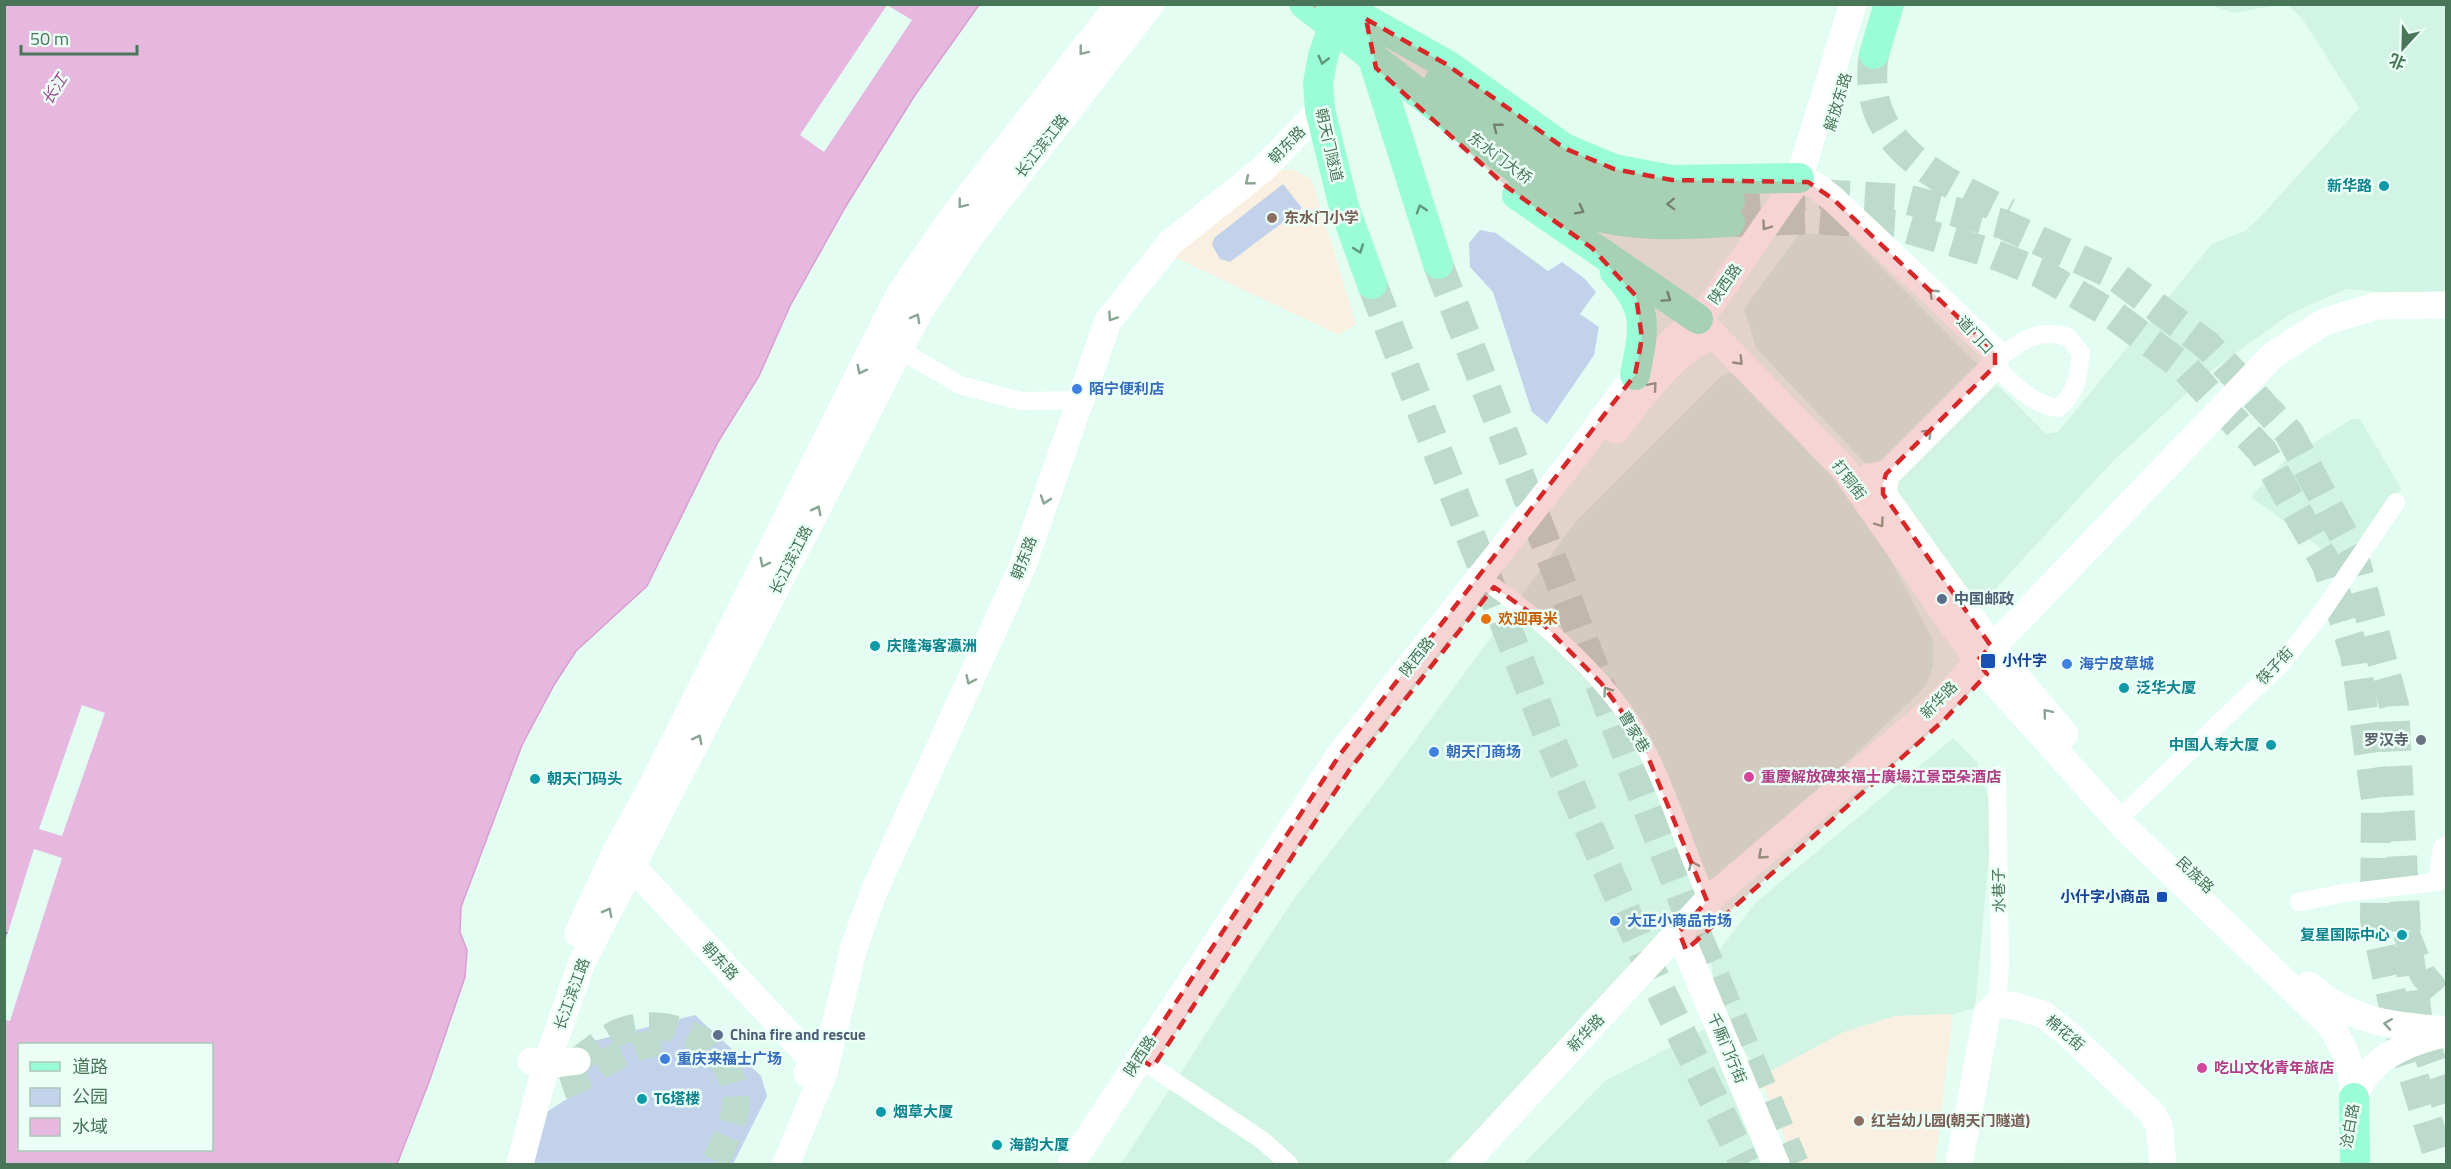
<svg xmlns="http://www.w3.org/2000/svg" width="2451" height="1169" font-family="'Titillium Web','Noto Sans SC',sans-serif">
<rect width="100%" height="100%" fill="#e4fdf3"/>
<g fill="#d2f4e5">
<path d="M2210,5H2278L2234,13Z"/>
<path d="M2288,5H2446V294L2436,297L2346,289L2290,314L2211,371L2113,461L1988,597L1972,599L1912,512L1756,348L1744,309L1799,234H1848L2046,434L2058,432L2212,244L2245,231L2262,215L2359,108L2302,18Z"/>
<path d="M1728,373L1736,374L1860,502L1933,640V666L1926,686L1797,810L1444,1164H1121L1295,897L1389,776L1577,520L1719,378Z"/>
<path d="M2352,419H2360L2401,488L2345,566L2251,497L2284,461Z"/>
<path d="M1953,738L1977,762L1993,812L1975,1008L1953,1014L1895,1016L1844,1032L1760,1077L1716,1003L1711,961L1755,903Z"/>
<path d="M1707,1028L1762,1164H1523L1605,1081Z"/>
<path d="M2156,1162V1164H1969Z"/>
</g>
<g fill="#f9f0e1">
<path d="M1293,169L1312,180L1356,324L1339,335L1172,256L1278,171Z"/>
<path d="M1953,1014L1935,1164H1795L1760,1077L1844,1032L1895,1016Z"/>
</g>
<g fill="#c2d2ea">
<path d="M1283,184L1302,208L1230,262L1220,259L1212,245L1214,238Z"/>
<path d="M1480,230L1496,233L1548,271L1562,262L1584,278L1596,292L1580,314L1599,327L1594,355L1547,424L1532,412L1493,292L1470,267L1469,243Z"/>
<path d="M695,1015L761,1076L767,1096L733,1164H527L542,1115L578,1092L593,1041Z"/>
</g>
<path fill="#e6b8e0" stroke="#d89ecf" stroke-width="1.5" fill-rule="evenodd" d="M5,5H979L915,95L846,206L790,306L759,376L718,442L647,586L576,651L554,685L522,745L461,907L460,932L467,950L465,977L429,1082L397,1164H5ZM20,1044H212V1150H20Z"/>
<g fill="#e4fdf3">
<path d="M887,5L912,20L824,152L800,135Z"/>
<path d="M82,705L105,713L62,836L39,829Z"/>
<path d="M34,849L62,858L10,1021L5,1020V942Z"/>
</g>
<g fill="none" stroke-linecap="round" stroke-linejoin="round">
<path stroke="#9f4b91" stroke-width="1.5" stroke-dasharray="8 6" stroke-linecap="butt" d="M4,932L7,933"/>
<g stroke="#bddbcc" stroke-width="27" stroke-dasharray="27 14" stroke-linecap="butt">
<path d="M2406,933L2423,975L2446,1002"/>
<path d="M577,1061C590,1052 605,1038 619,1032C666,1013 725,1039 735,1090C740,1114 724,1144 714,1164"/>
<path d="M562,1086C599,1074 626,1039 667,1044"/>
</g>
<g stroke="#bddbcc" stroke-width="30" stroke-dasharray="30 15" stroke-linecap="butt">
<path d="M1874,54C1859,147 1939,178 2008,213"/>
<path d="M1730,200L1818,194L1905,199L2003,224L2114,275L2207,345L2289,433L2353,553L2394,705L2406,933L2418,1024L2446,1103"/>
<path d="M1730,222L1817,219L1895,225L1991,253L2042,274L2115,316L2186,369L2263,452L2327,565L2355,655L2376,799L2375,920L2399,1030L2441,1164"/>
<path d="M1438,264L1693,926L1794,1164"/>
<path d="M1372,284L1548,734L1659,988L1745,1164"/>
</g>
<g stroke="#fff" stroke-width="18">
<path d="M900,350L960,385L1021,401L1080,400"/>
<path d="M1995,366C2015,385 2031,404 2058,408C2077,394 2078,375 2081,353L2068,337C2038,327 2019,342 1996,360"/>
<path d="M1494,587C1543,621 1612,684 1640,737C1671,795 1688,860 1716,919"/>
<path d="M2129,809L2281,664L2320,615L2396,502"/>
<path d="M2299,902L2344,893L2437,882L2442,848L2446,845"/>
<path d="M1997,1005L2000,964L1997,775"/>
<path d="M1139,1058L1262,1140L1289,1164"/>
</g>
<g stroke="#fff" stroke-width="27">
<path d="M1799,178L1818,187L1833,199L1995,352V366L1891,470L1886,474L1868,477"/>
<path d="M1703,324L1844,469L1987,674L2125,828L2330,1025C2346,1050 2353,1068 2354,1098"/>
<path d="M1616,430C1639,401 1679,344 1715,336"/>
<path d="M1886,474L1883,494L2001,659L2065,734"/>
<path d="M621,855L824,1072L786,1164"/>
<path d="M1679,932L1776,1164"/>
<path d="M578,933L617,849L651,788L899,295L951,219L1119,4"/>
<path d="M2309,985C2349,1022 2394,1026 2446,1030"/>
<path d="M531,1061L546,1065L577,1061"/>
<path d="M807,1073L824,1072L854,947L874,891L1022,567L1108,321L1170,243L1264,168L1320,110"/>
<path d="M2354,1101C2364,1061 2403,1044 2440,1035"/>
<path d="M520,1164L546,1065L582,962L919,312L972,234L1151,4"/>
<path d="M1071,1164L1341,753L1575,457L1635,375L1710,306L1799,178L1853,4"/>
<path d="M1464,1164L1707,901L1934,708L2273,355L2324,322L2376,306L2446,305"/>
<path d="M1959,1164L1987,1013L1997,1005H2011L2043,1014L2068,1034L2152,1113L2159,1126L2163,1164"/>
</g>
<g stroke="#9bfcd8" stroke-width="30">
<path d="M1304,4L1546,192C1561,200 1576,210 1592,215C1637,228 1684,224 1730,222"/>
<path d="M1344,7L1446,64L1564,148L1614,169L1672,180L1799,178"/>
<path d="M1339,10L1323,56L1318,83L1320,110L1344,207L1372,284"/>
<path d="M1874,54L1889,4"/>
<path d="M1372,56L1438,264"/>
<path d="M1439,82C1501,130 1563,189 1642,204C1670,209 1702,202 1730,200"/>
<path d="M1517,195L1698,319"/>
<path d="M1615,272C1650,309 1644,329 1635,375"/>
<path d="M2354,1098L2355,1164"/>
</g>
<path stroke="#c6b6a2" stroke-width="4.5" stroke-dasharray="9 6" stroke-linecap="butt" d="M1314,4L1316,7"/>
</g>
<defs><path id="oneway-chevron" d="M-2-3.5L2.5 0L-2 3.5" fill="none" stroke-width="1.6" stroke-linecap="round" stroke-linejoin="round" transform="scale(1.5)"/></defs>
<g stroke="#89a593">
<use href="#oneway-chevron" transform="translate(1083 51) rotate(128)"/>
<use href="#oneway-chevron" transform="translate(1249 181) rotate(141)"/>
<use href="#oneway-chevron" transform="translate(962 204) rotate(128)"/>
<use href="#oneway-chevron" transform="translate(1766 226) rotate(125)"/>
<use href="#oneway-chevron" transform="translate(1933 293) rotate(-136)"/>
<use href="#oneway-chevron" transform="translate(1112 317) rotate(124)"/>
<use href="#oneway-chevron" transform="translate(916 318) rotate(-61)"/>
<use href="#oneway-chevron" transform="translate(1739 361) rotate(46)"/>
<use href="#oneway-chevron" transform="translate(861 370) rotate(117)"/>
<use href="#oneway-chevron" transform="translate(1653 386) rotate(-49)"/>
<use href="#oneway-chevron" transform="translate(1928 433) rotate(-45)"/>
<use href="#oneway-chevron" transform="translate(1045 500) rotate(109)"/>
<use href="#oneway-chevron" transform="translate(817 510) rotate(-63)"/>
<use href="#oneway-chevron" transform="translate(1880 523) rotate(54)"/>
<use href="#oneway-chevron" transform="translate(764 563) rotate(117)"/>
<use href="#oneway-chevron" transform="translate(970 680) rotate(115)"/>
<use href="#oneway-chevron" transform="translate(1607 691) rotate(-126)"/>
<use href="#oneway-chevron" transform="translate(2047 713) rotate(-130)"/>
<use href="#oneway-chevron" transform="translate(698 739) rotate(-63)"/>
<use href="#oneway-chevron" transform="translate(1762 855) rotate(139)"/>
<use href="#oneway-chevron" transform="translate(1693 865) rotate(-112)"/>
<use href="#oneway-chevron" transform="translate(608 912) rotate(-62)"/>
<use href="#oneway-chevron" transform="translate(2388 1024) rotate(-171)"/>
</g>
<g stroke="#5e9779">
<use href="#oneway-chevron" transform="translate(1323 60) rotate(104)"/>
<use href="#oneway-chevron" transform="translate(1497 127) rotate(-142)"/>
<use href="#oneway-chevron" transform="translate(1671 204) rotate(178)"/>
<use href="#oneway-chevron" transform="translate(1421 209) rotate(-107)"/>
<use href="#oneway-chevron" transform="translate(1580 210) rotate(27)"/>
<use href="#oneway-chevron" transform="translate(1359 249) rotate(70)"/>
<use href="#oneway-chevron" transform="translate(1667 298) rotate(34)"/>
</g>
<path fill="#d62828" fill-opacity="0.2" stroke="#d62828" stroke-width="4.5" stroke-dasharray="12 8" stroke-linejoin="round" d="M1366,19L1446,64L1564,148L1614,169L1672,180L1808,182L1833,199L1995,352V366L1886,474L1883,484V494L1991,646L1977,661L1987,674L1944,720L1686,950L1679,932L1707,901L1639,735L1601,683L1536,617L1494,587L1350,769L1153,1067L1139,1058L1341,753L1635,375L1642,338L1636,296L1592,248L1507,187L1376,68Z"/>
<g fill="#0f9aa8" stroke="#ebfff7" stroke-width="2">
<circle cx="2384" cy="186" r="6"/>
<circle cx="875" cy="646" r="6"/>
<circle cx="2124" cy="688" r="6"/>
<circle cx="2271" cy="745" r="6"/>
<circle cx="535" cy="779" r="6"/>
<circle cx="2402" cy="935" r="6"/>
<circle cx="642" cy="1099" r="6"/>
<circle cx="881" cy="1112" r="6"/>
<circle cx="997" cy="1145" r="6"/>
</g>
<g fill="#8d6e63" stroke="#ebfff7" stroke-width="2">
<circle cx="1272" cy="218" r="6"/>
<circle cx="1859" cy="1121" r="6"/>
</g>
<g fill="#3f7fe0" stroke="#ebfff7" stroke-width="2">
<circle cx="1077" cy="389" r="6"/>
<circle cx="2067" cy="664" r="6"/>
<circle cx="1434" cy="752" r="6"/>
<circle cx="1615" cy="921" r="6"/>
<circle cx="665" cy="1059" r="6"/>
</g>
<g fill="#5c6f8a" stroke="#ebfff7" stroke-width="2">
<circle cx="1942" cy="599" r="6"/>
<circle cx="718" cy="1035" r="6"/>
</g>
<circle fill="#e8710a" stroke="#ebfff7" stroke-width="2" cx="1486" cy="619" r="6"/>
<g fill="#1a4fb4" stroke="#ebfff7" stroke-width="2">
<rect x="1980" y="653" width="16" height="16" rx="3"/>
<rect x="2156" y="891" width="12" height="12" rx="3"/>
</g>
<circle fill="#6b7280" stroke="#ebfff7" stroke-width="2" cx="2421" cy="740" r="6"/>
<g fill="#d1479c" stroke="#ebfff7" stroke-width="2">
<circle cx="1749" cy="777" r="6"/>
<circle cx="2202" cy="1068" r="6"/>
</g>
<g text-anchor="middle" stroke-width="5" stroke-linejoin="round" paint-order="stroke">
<g font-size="15" fill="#497559" stroke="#ebfff7">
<text transform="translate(1838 102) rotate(-73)" y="5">解放东路</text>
<text transform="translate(1287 145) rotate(-46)" y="5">朝东路</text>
<text transform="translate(1329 145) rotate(77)" y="5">朝天门隧道</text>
<text transform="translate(1042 146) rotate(-52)" y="5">长江滨江路</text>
<text transform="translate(1500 158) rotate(37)" y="5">东水门大桥</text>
<text transform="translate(1725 284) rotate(-55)" y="5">陕西路</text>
<text transform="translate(1975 335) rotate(47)" y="5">道门口</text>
<text transform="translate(1849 480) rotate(53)" y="5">打铜街</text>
<text transform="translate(1024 558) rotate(-69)" y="5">朝东路</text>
<text transform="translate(791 560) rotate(-63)" y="5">长江滨江路</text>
<text transform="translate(1417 657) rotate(-52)" y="5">陕西路</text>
<text transform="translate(2275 666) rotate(-47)" y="5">筷子街</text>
<text transform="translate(1939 700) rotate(-45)" y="5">新华路</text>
<text transform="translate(1634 732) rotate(59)" y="5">曹家巷</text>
<text transform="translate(2195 875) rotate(44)" y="5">民族路</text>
<text transform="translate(1999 890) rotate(-91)" y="5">水巷子</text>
<text transform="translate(720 961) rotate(47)" y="5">朝东路</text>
<text transform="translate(572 994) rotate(-70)" y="5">长江滨江路</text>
<text transform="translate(1586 1033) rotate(-46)" y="5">新华路</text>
<text transform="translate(2065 1033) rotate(40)" y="5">棉花街</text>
<text transform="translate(1727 1048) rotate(67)" y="5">千厮门行街</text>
<text transform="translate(1140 1056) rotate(-57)" y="5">陕西路</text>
<text transform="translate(2350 1126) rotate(-80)" y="5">沧白路</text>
</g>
<g font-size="15" font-weight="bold" fill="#0d838f" stroke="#ebfff7" text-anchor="start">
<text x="2372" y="191" text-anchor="end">新华路</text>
<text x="887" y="651">庆隆海客瀛洲</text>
<text x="2136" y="693">泛华大厦</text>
<text x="2259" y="750" text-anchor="end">中国人寿大厦</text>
<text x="547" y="784">朝天门码头</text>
<text x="2390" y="940" text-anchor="end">复星国际中心</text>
<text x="654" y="1104">T6塔楼</text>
<text x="893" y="1117">烟草大厦</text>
<text x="1009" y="1150">海韵大厦</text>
</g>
<g font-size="15" font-weight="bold" fill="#785e54" stroke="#ebfff7" text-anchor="start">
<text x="1284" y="223">东水门小学</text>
<text x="1871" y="1126">红岩幼儿园(朝天门隧道)</text>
</g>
<g font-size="15" font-weight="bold" fill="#366cbe" stroke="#ebfff7" text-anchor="start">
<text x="1089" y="394">陌宁便利店</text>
<text x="2079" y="669">海宁皮草城</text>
<text x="1446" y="757">朝天门商场</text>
<text x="1627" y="926">大正小商品市场</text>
<text x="677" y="1064">重庆来福士广场</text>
</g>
<g font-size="15" font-weight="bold" fill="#4e5e75" stroke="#ebfff7" text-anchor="start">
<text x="1954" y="604">中国邮政</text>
<text x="730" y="1040">China fire and rescue</text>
</g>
<g font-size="15" font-weight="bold" fill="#c56008" stroke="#ebfff7" text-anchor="start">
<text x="1498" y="624">欢迎再米</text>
</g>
<g font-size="15" font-weight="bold" fill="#164399" stroke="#ebfff7" text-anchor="start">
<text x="2002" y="666">小什字</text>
<text x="2150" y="902" text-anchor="end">小什字小商品</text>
</g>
<g font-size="15" font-weight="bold" fill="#5b616d" stroke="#ebfff7" text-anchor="end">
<text x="2409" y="745">罗汉寺</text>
</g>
<g font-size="15" font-weight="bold" fill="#b23c85" stroke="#ebfff7" text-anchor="start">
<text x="1761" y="782">重慶解放碑來福士廣場江景亞朵酒店</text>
<text x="2214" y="1073">吃山文化青年旅店</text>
</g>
<g font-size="16" font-style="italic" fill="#9f4b91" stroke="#ebfff7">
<text transform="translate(54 89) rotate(-57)" y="6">长江</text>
</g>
</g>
<rect width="2451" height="1169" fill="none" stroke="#497559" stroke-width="12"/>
<rect x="18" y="1043" width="195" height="108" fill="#ebfff7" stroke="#aac8b8" stroke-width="1.5"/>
<rect x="30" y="1062" width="30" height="9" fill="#9bfcd8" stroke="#aac8b8" stroke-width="1.5"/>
<text x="72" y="1073" font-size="18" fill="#497559">道路</text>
<rect x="30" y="1088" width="30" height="18" fill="#c2d2ea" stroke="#aac8b8" stroke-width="1.5"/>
<text x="72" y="1103" font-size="18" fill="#497559">公园</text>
<rect x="30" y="1118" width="30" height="18" fill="#e6b8e0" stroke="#aac8b8" stroke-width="1.5"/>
<text x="72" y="1133" font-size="18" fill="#497559">水域</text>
<g transform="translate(2403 48) rotate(202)" stroke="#ebfff7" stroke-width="4.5" paint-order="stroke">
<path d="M0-4.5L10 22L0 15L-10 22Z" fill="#497559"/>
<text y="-9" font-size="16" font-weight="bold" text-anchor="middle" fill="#497559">北</text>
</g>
<path d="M21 45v9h116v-9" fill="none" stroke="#497559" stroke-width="3"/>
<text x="30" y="45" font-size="18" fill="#497559" stroke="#ebfff7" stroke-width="4.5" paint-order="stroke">50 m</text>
</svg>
